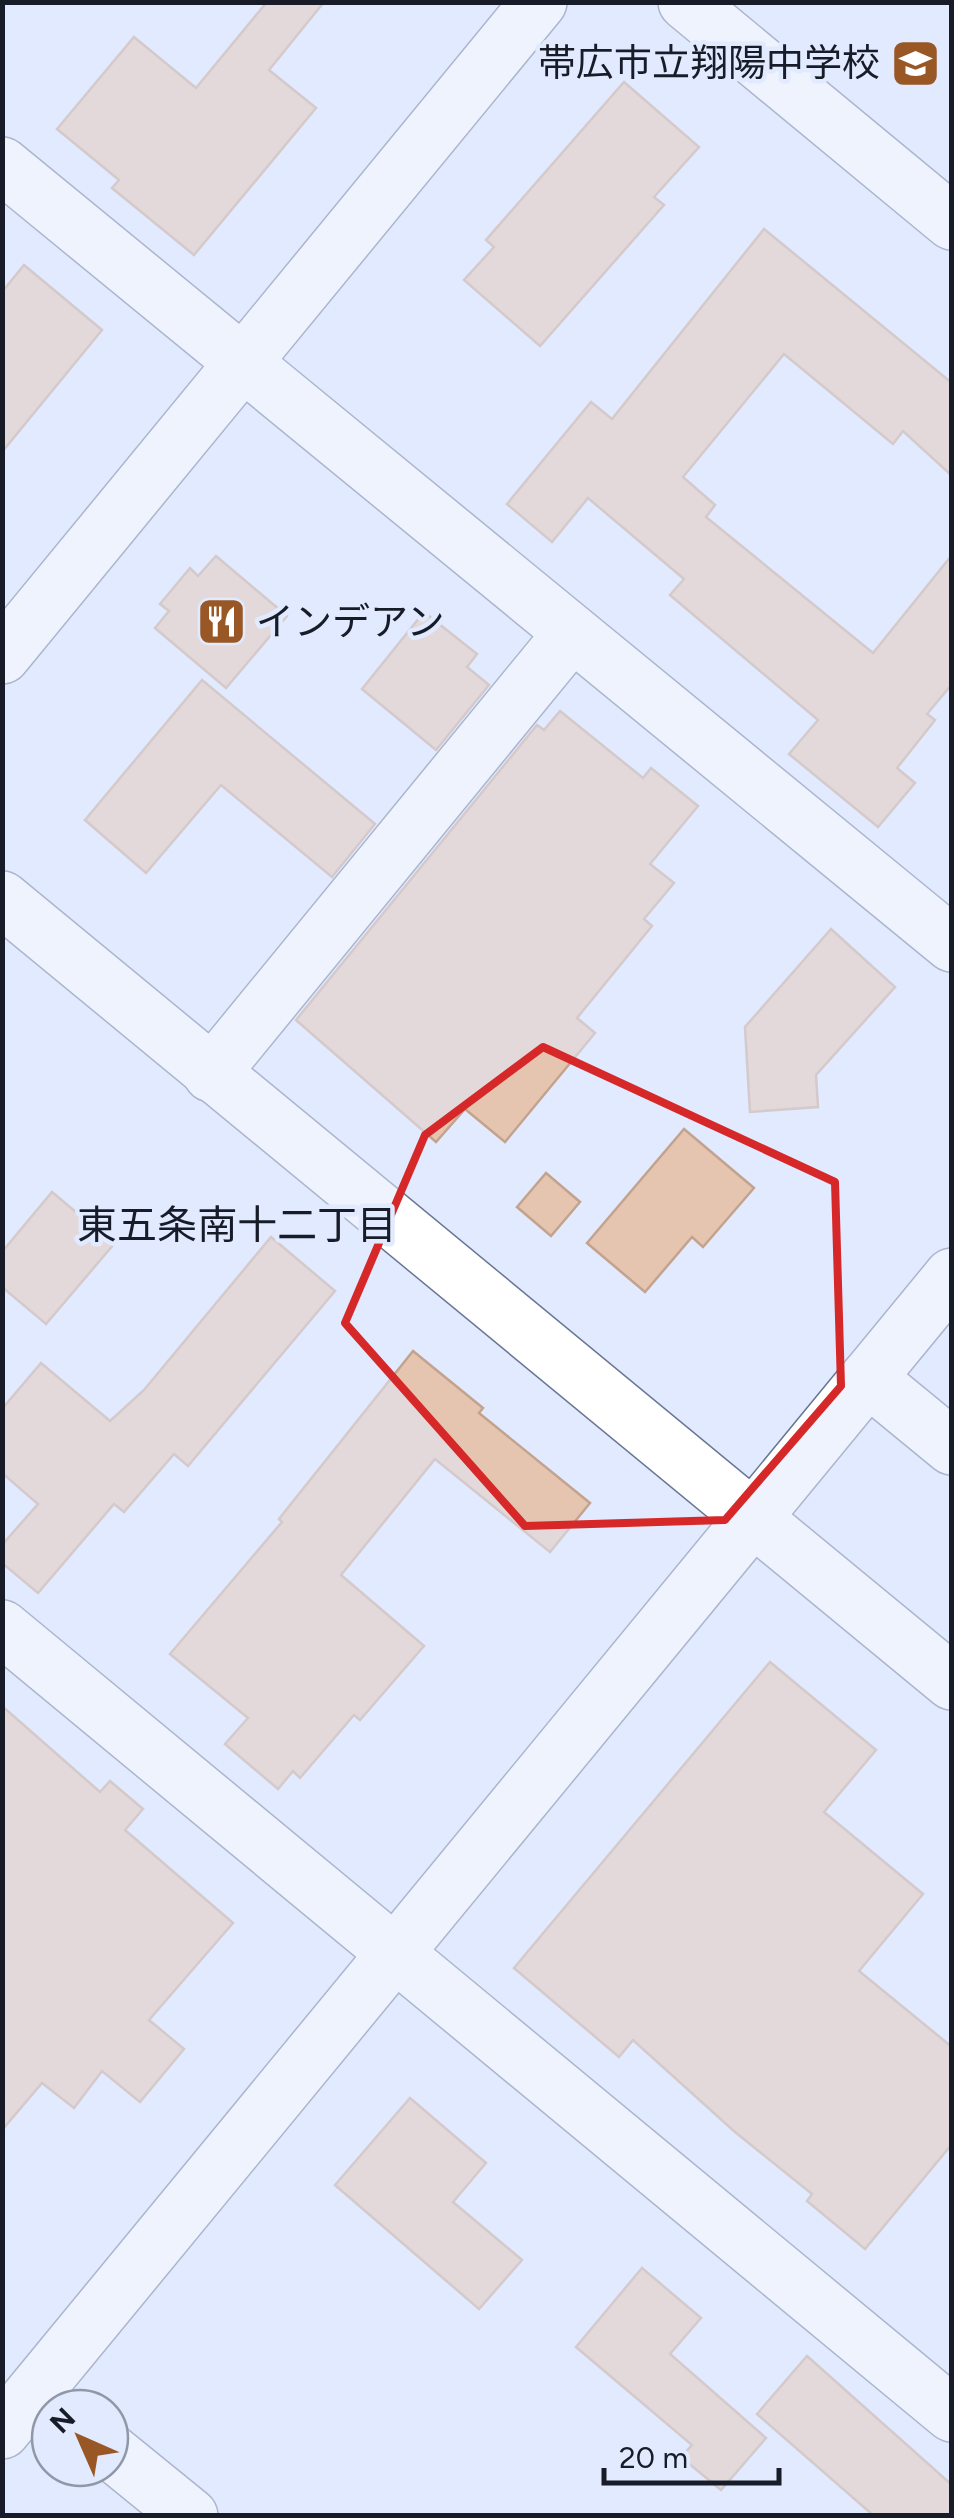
<svg xmlns="http://www.w3.org/2000/svg" width="954" height="2518" font-family="Figtree,'Noto Sans JP',sans-serif">
<rect width="100%" height="100%" fill="#e1eafe"/>
<g fill="#e6c5b0" stroke="#c3a38e" stroke-width="2.5">
<path d="M267,2H324L269,70L316,108L194,255L112,188L119,180L57,129L134,37L196,88Z"/>
<path d="M624,82L699,147L654,197L664,205L540,346L464,280L494,247L486,240Z"/>
<path d="M764,229L952,383V476L903,431L893,444L784,354L683,477L715,505L706,517L873,653L952,555V684L927,714L935,720L897,768L915,783L878,827L789,754L818,720L670,595L684,579L588,498L552,542L507,504L591,402L612,419Z"/>
<path d="M24,265L102,330L2,452V292Z"/>
<path d="M216,556L287,616L226,688L155,628L169,611L160,604L190,568L198,576Z"/>
<path d="M424,612L477,654L467,667L489,685L436,750L362,689Z"/>
<path d="M202,680L375,824L332,877L221,785L146,873L85,820Z"/>
<path d="M560,711L643,778L651,768L698,806L650,864L674,883L644,919L652,926L577,1018L595,1033L505,1142L465,1109L436,1142L296,1020L537,725L544,730Z"/>
<path d="M831,929L895,987L816,1075L818,1107L750,1112L745,1027Z"/>
<path d="M684,1129L754,1188L703,1247L692,1237L645,1292L587,1243Z"/>
<path d="M546,1173L580,1202L551,1236L517,1207Z"/>
<path d="M52,1192L114,1244L46,1324L2,1287V1252Z"/>
<path d="M271,1237L335,1291L188,1466L174,1454L124,1512L114,1504L38,1593L2,1563V1545L38,1504L2,1473V1409L41,1363L110,1421L144,1390Z"/>
<path d="M413,1351L483,1408L479,1413L590,1503L550,1552L435,1459L341,1575L424,1646L360,1720L354,1715L300,1778L293,1771L278,1789L225,1744L248,1718L170,1654L282,1522L279,1519Z"/>
<path d="M770,1662L876,1750L824,1812L923,1894L859,1971L952,2047V2144L865,2249L807,2201L812,2194L735,2132L633,2040L619,2057L514,1968Z"/>
<path d="M2,1706L100,1792L110,1781L143,1809L125,1830L233,1923L149,2020L184,2049L140,2102L102,2071L74,2108L42,2083L2,2130Z"/>
<path d="M410,2098L486,2163L453,2202L522,2260L479,2309L335,2185Z"/>
<path d="M642,2268L701,2318L670,2354L766,2438L721,2490L681,2457L692,2445L576,2347Z"/>
<path d="M807,2356L952,2485V2516H874L757,2414Z"/>
</g>
<g fill="none" stroke-linecap="round" stroke-linejoin="round">
<defs>
<g id="minor">
<path d="M686,2L952,222"/>
<path d="M2,165L952,944"/>
<path d="M2,656L539,2"/>
<path d="M2,899L952,1682"/>
<path d="M211,1074L572,633"/>
<path d="M868,1378L952,1447"/>
<path d="M2,1628L952,2414"/>
<path d="M2,2431L952,1276"/>
<path d="M110,2451L190,2516"/>
</g>
</defs>
<use href="#minor" stroke="#697794" stroke-width="58"/>
<use href="#minor" stroke="#fff" stroke-width="55"/>
</g>
<path d="M0 0H954V2518H0ZM543,1047L835,1182L841,1386L725,1520L525,1526L345,1323L425,1135Z" fill="#e1eafe" fill-opacity=".55" fill-rule="evenodd"/>
<path fill="none" stroke="#d62828" stroke-width="8" stroke-linejoin="round" d="M543,1047L835,1182L841,1386L725,1520L525,1526L345,1323L425,1135Z"/>
<defs>
<symbol id="school-square" viewBox="-11 -11 22 22"><rect x="-9" y="-9" width="18" height="18" rx="4" fill="#995725" stroke="#e1eafe"/><path d="M0-5L7-2L0 1L-7-2ZM-4 1L0 2.5L4 1V4Q0 6-4 4Z" fill="#fff"/></symbol>
<symbol id="restaurant-square" viewBox="-11 -11 22 22"><rect x="-9" y="-9" width="18" height="18" rx="4" fill="#995725" stroke="#e1eafe"/><path d="M-5-6h1v4h1v-4h1v4h1v-4h1v5L-1.5 .5V6h-2V.5L-5-1ZM5-6V6H3V1.5H1.5Q1.5-4 5-6Z" fill="#fff"/></symbol>
</defs>
<g fill-rule="evenodd">
<use href="#school-square" x="888" y="36" width="55" height="55"/>
<use href="#restaurant-square" x="194" y="594" width="55" height="55"/>
</g>
<g text-anchor="middle" stroke-width="9" stroke-linejoin="round" paint-order="stroke">
<g font-size="38" fill="#171c28" stroke="#e1eafe" text-anchor="end">
<text x="880" y="76">帯広市立翔陽中学校</text>
<text x="256" y="635" text-anchor="start">インデアン</text>
</g>
<g font-size="40" fill="#171c28" stroke="#e1eafe">
<text x="237" y="1239">東五条南十二丁目</text>
</g>
</g>
<rect width="954" height="2518" fill="none" stroke="#171c28" stroke-width="10"/>
<g transform="translate(80 2438) rotate(315)"><circle r="48" fill="#e1eafe" stroke="#9098a8" stroke-width="2.5"/>
<path d="M0-8L18 38L0 25L-18 38Z" fill="#995725"/>
<text y="-15" font-size="28" font-weight="bold" text-anchor="middle" fill="#171c28">N</text>
</g>
<path d="M604 2468v15h175v-15" fill="none" stroke="#171c28" stroke-width="5"/>
<text x="619" y="2468" font-size="30" fill="#171c28" stroke="#e1eafe" stroke-width="8" paint-order="stroke">20 m</text>
</svg>
